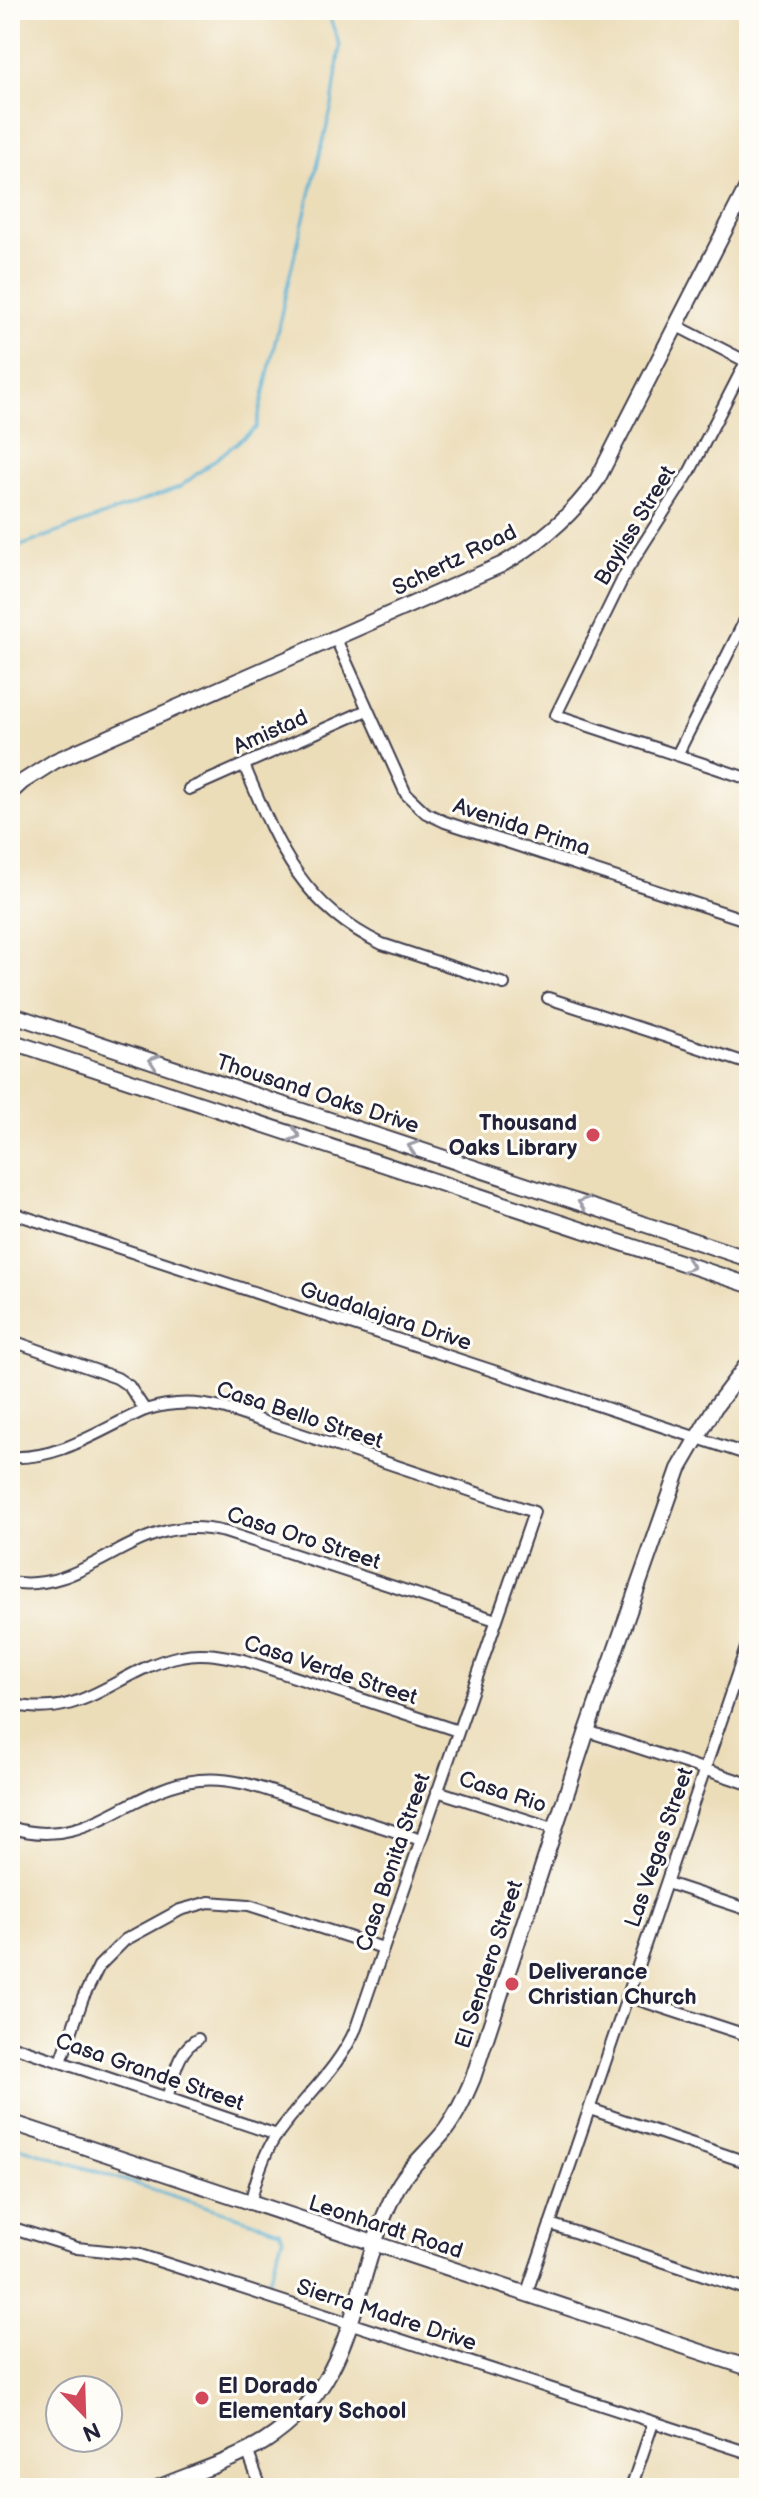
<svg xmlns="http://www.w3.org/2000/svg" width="759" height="2498" font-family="'Balsamiq Sans',sans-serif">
<rect width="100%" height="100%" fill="#fdfcf7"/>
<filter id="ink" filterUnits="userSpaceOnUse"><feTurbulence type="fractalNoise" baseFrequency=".0125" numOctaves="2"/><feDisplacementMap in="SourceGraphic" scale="16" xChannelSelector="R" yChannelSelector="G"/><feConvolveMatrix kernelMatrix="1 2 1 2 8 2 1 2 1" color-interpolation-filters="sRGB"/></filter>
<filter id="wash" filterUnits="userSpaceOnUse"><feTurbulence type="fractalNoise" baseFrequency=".006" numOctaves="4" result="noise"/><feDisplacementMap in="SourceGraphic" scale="32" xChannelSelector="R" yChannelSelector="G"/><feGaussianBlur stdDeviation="1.8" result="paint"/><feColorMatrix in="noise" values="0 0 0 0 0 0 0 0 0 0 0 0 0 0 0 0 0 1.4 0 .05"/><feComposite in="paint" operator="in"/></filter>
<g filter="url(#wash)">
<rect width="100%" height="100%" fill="#ecddb9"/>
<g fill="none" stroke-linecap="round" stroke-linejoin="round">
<g stroke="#55b0d3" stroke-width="3">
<path d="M10,550L180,487L256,428L290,274L332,106L340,46L327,10"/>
<path d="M10,2144L280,2230L283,2237L266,2287"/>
</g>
</g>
</g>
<g filter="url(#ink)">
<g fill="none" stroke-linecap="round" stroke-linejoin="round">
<defs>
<g id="street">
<path d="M677,326L749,363"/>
<path d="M749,356L690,471L627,570L556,715L749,779"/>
<path d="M336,639L406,794L426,813L445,822L749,921"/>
<path d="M677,755L749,612"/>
<path d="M244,765C277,843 300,905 382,944L504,984"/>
<path d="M189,789L367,710"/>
<path d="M548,998L749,1064"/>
<path d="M10,1212L749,1455"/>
<path d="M10,1340L117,1378L129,1386L145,1410"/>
<path d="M10,1457C60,1460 101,1429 145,1410C174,1401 198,1402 226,1409L534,1512L356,2028C337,2072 300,2100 274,2139C262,2158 255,2182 250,2204"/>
<path d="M10,1582C70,1592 109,1547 163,1532C184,1526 204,1527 225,1532L496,1620"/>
<path d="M10,1704C86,1722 116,1669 181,1656C202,1651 222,1656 243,1660L458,1731"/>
<path d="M587,1731L749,1784"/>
<path d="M437,1791L556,1829"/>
<path d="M10,1827C88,1853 129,1787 199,1780C236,1776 271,1792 305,1803C344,1815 383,1827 421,1840"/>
<path d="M667,1883L749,1910"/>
<path d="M627,1996L749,2036"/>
<path d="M10,2045L277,2135"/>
<path d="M61,2062L83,1998L99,1966L125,1940L180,1910L209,1902L249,1905L383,1948"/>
<path d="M167,2098C174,2077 177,2050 198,2039"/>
<path d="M590,2109L749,2163"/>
<path d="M550,2224L749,2290"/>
<path d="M10,2227L77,2248L137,2254L749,2453"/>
<path d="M526,2295L749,1639"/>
<path d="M247,2450L261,2488"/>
<path d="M407,2488L412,2485L422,2488"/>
<path d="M631,2488L653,2423"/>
</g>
<g id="secondary">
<path d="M10,793L22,782L55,761L501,565C540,543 571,517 597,480L749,183"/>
<path d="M10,1014L749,1259"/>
<path d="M10,1041L749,1285"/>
<path d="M10,2122L749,2368"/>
<path d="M157,2488C190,2474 235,2460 264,2442C360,2381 349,2286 394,2194C406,2169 427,2153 444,2132C457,2115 465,2097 473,2078L587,1731L679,1469L715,1407L749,1362"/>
</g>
</defs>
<use href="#street" stroke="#403e4e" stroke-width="14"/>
<use href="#secondary" stroke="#403e4e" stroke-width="18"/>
<use href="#street" stroke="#fff" stroke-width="10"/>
<use href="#secondary" stroke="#fff" stroke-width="14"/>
</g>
<defs><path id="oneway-chevron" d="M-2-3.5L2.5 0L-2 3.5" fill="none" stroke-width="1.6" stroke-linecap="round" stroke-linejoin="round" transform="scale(2)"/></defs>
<g stroke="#9c9ca7">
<use href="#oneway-chevron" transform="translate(154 1061) rotate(-162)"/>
<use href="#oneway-chevron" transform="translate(295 1135) rotate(18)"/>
<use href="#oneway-chevron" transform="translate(413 1147) rotate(-162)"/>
<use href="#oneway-chevron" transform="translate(583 1203) rotate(-162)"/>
<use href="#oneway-chevron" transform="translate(689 1266) rotate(18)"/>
</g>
</g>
<g fill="#d1495b" stroke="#fdfcf7" stroke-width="3">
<circle cx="593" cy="1135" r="8"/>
<circle cx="512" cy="1984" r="8"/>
<circle cx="202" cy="2398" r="8"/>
</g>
<g text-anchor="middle" stroke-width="6" stroke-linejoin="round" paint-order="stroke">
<g font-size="22" fill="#22223b" stroke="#fdfcf7">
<text transform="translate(634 525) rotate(-59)" y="8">Bayliss Street</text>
<text transform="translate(454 559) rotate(-26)" y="8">Schertz Road</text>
<text transform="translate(270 731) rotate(-24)" y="8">Amistad</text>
<text transform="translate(522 826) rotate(18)" y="8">Avenida Prima</text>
<text transform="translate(318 1093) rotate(18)" y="8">Thousand Oaks Drive</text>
<text transform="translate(386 1315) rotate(18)" y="8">Guadalajara Drive</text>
<text transform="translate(300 1414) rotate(18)" y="8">Casa Bello Street</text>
<text transform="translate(304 1537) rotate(18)" y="8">Casa Oro Street</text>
<text transform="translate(331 1669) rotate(18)" y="8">Casa Verde Street</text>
<text transform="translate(503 1791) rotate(18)" y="8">Casa Rio</text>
<text transform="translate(658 1847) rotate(-71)" y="8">Las Vegas Street</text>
<text transform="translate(392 1862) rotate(-71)" y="8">Casa Bonita Street</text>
<text transform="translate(488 1964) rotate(-72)" y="8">El Sendero Street</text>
<text transform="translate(150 2071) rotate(19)" y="8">Casa Grande Street</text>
<text transform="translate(386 2226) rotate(18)" y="8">Leonhardt Road</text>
<text transform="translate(387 2314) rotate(18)" y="8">Sierra Madre Drive</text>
</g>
<g font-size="22" font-weight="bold" fill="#22223b" stroke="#fdfcf7" text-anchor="start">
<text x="577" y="1130" text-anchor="end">Thousand<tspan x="577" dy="25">Oaks Library</tspan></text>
<text x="528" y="1979">Deliverance<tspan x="528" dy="25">Christian Church</tspan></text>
<text x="218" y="2393">El Dorado<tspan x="218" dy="25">Elementary School</tspan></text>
</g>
</g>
<rect width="759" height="2498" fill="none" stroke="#fdfcf7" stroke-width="40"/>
<g transform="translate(84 2414) rotate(157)"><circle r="38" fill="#fdfcf7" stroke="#a5a5ac" stroke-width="2"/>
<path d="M0-6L14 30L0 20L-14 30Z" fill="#d1495b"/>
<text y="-12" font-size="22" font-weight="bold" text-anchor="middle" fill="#22223b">N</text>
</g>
</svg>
